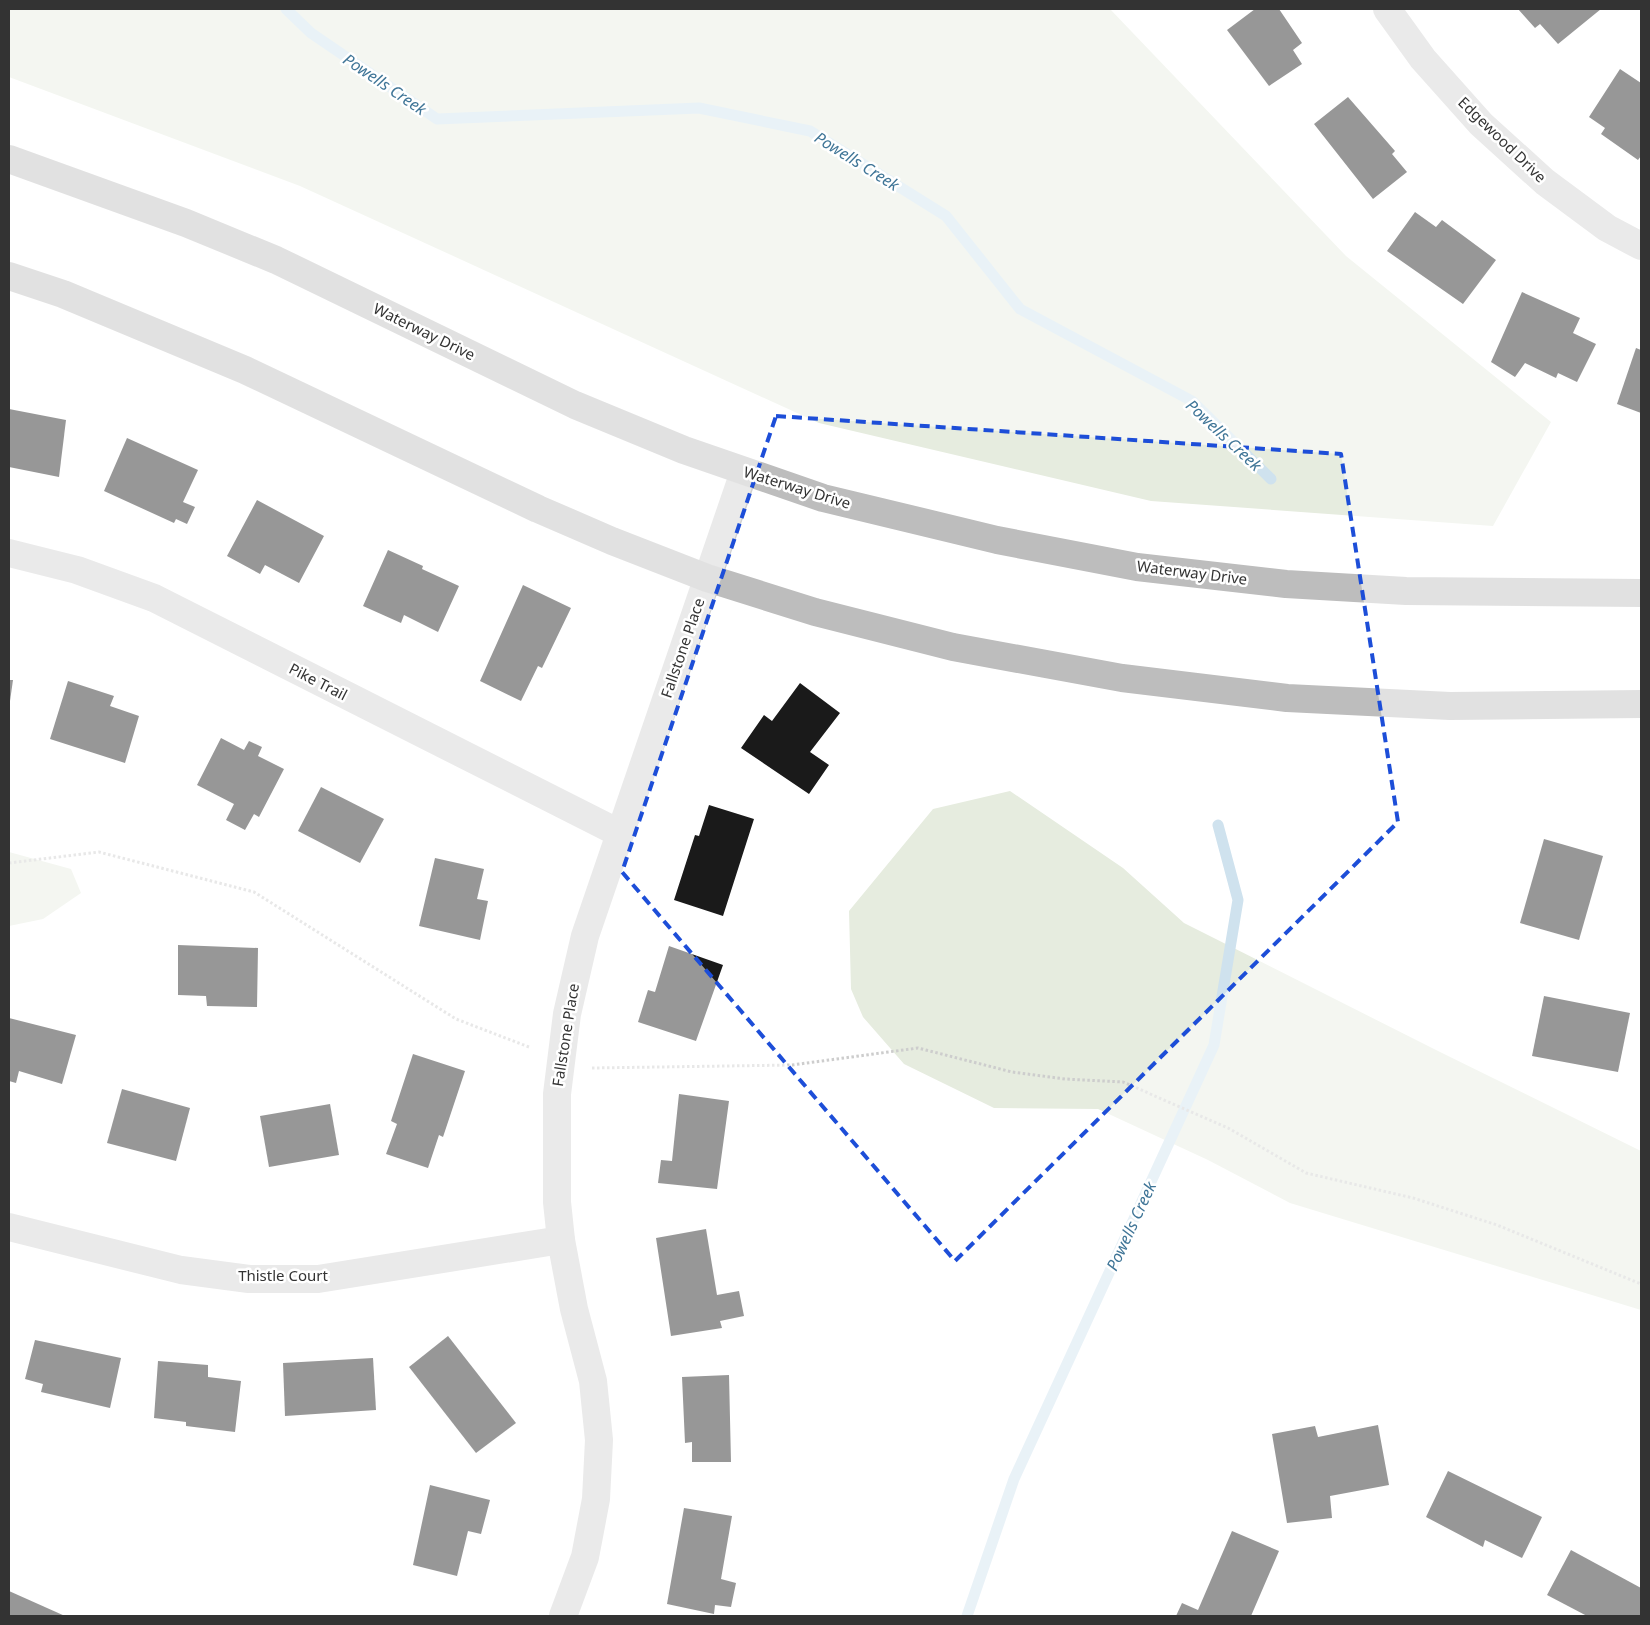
<svg xmlns="http://www.w3.org/2000/svg" width="1650" height="1625" font-family="'Noto Sans',sans-serif">
<rect width="100%" height="100%" fill="#fff"/>
<g fill="#e6ecdf">
<path d="M9,9H1110L1346,256L1551,422L1493,526L1151,501L819,423L300,186L9,77Z"/>
<path d="M1010,791L1123,868L1184,923L1438,1051L1641,1151V1310L1290,1203L1208,1160L1098,1109L994,1108L904,1064L863,1017L851,989L849,911L933,809Z"/>
<path d="M9,852L71,869L81,893L43,919L9,926Z"/>
</g>
<g fill="none" stroke-linecap="round" stroke-linejoin="round">
<g stroke="#cfe2ee" stroke-width="11">
<path d="M286,9L311,33L437,119L699,108L810,131L946,216L1020,309L1192,401L1271,479"/>
<path d="M967,1616L1014,1479L1214,1045L1238,900L1218,825"/>
</g>
</g>
<g fill="#1a1a1a">
<path d="M1255,9H1279L1302,43L1293,50L1302,64L1269,86L1227,30Z"/>
<path d="M1518,9H1601L1558,44L1540,24L1535,28Z"/>
<path d="M1620,69L1641,83V156L1638,160L1601,134L1605,128L1589,117Z"/>
<path d="M1348,97L1395,151L1392,154L1407,172L1373,199L1314,124Z"/>
<path d="M1415,212L1436,227L1442,220L1496,260L1463,304L1387,251Z"/>
<path d="M1522,292L1580,318L1573,333L1596,344L1577,382L1558,373L1556,378L1525,363L1515,377L1491,362Z"/>
<path d="M1636,348L1641,350V413L1617,404Z"/>
<path d="M9,409L66,420L59,477L9,467Z"/>
<path d="M127,438L198,470L183,502L195,507L187,524L176,519L174,523L104,491Z"/>
<path d="M257,500L324,536L299,583L265,565L260,574L227,556Z"/>
<path d="M388,550L423,566L422,569L459,586L438,632L404,615L401,623L363,606Z"/>
<path d="M523,585L571,608L542,668L538,666L521,701L480,681Z"/>
<path d="M9,680H13L10,701H9Z"/>
<path d="M68,681L114,696L110,706L139,716L125,763L50,739Z"/>
<path d="M800,683L840,713L810,752L829,765L809,794L741,748L764,715L772,721Z"/>
<path d="M221,738L244,750L249,741L262,747L258,756L284,769L259,817L254,814L245,830L226,820L234,804L197,785Z"/>
<path d="M321,787L384,819L360,863L298,831Z"/>
<path d="M709,805L754,819L723,916L674,900L695,835L699,836Z"/>
<path d="M1544,839L1603,856L1579,940L1520,923Z"/>
<path d="M435,858L484,869L477,899L488,901L480,940L419,926Z"/>
<path d="M178,945L258,948L257,1007L207,1006L206,996L178,995Z"/>
<path d="M669,946L723,965L696,1041L638,1022L648,990L655,992Z"/>
<path d="M1544,996L1630,1013L1618,1072L1532,1056Z"/>
<path d="M9,1018L76,1035L62,1084L19,1071L16,1083L9,1081Z"/>
<path d="M413,1054L465,1071L443,1137L439,1135L428,1168L386,1154L397,1124L391,1121Z"/>
<path d="M122,1089L190,1108L176,1161L107,1143Z"/>
<path d="M679,1094L729,1101L717,1189L658,1183L661,1160L672,1161Z"/>
<path d="M330,1104L339,1155L269,1167L260,1116Z"/>
<path d="M706,1229L717,1295L739,1291L744,1316L720,1321L722,1328L671,1336L656,1238Z"/>
<path d="M448,1336L516,1423L476,1453L409,1367Z"/>
<path d="M35,1340L121,1358L110,1408L41,1392L43,1384L25,1379Z"/>
<path d="M373,1358L376,1410L285,1416L283,1363Z"/>
<path d="M158,1361L208,1365V1377L241,1381L235,1432L186,1426V1422L154,1418Z"/>
<path d="M729,1375L731,1462H692V1442L685,1443L682,1377Z"/>
<path d="M1378,1425L1389,1485L1330,1496L1332,1518L1287,1523L1272,1434L1315,1426L1318,1437Z"/>
<path d="M1448,1471L1542,1517L1522,1558L1485,1540L1483,1547L1426,1517Z"/>
<path d="M430,1485L490,1500L481,1534L468,1531L457,1576L413,1565Z"/>
<path d="M684,1508L732,1516L721,1579L736,1583L731,1607L715,1605L714,1614L667,1604Z"/>
<path d="M1232,1531L1279,1551L1251,1616H1176L1182,1603L1198,1610Z"/>
<path d="M1571,1550L1641,1588V1613L1640,1616H1587L1547,1595Z"/>
<path d="M9,1591L65,1616H9Z"/>
</g>
<g fill="none" stroke-linecap="round" stroke-linejoin="round">
<g stroke="#cdcdcd" stroke-width="3" stroke-dasharray="2.5 2.5" stroke-linecap="butt">
<path d="M9,863L99,852L254,892L456,1019L529,1047"/>
<path d="M592,1068L792,1065L918,1048L1012,1072L1065,1079L1123,1082L1228,1128L1306,1173L1413,1198L1497,1225L1641,1284"/>
</g>
<g stroke="#d0d0d0" stroke-width="28">
<path d="M1387,9L1423,59L1481,124L1545,182L1607,228L1641,246"/>
<path d="M9,553L77,570L154,598L619,833"/>
<path d="M9,1227L181,1270L249,1279H318L561,1240"/>
<path d="M563,1616L585,1557L596,1499L599,1440L593,1381L574,1309L561,1240L557,1202V1094L567,1014L585,936L744,472"/>
</g>
<g stroke="#bdbdbd" stroke-width="28">
<path d="M9,159L186,223L276,260L575,405L684,450L823,498L997,540L1137,567L1286,584L1406,591L1641,593"/>
<path d="M9,276L63,294L245,370L538,509L612,541L707,578L815,612L953,647L1122,678L1287,698L1450,706L1641,704"/>
</g>
</g>
<path d="M0 0H1650V1625H0ZM776,416L1341,454L1398,822L955,1261L622,872Z" fill="#fff" fill-opacity=".55" fill-rule="evenodd"/>
<path fill="none" stroke="#1d4ed8" stroke-width="4" stroke-dasharray="10 6" stroke-linejoin="round" d="M776,416L1341,454L1398,822L955,1261L622,872Z"/>
<g text-anchor="middle" stroke-width="5" stroke-linejoin="round" paint-order="stroke">
<g font-size="15" fill="#333" stroke="#fff">
<text transform="translate(1502 140) rotate(44)" y="5">Edgewood Drive</text>
<text transform="translate(424 332) rotate(26)" y="5">Waterway Drive</text>
<text transform="translate(797 488) rotate(17)" y="5">Waterway Drive</text>
<text transform="translate(1192 573) rotate(7)" y="5">Waterway Drive</text>
<text transform="translate(683 648) rotate(-71)" y="5">Fallstone Place</text>
<text transform="translate(318 682) rotate(27)" y="5">Pike Trail</text>
<text transform="translate(566 1035) rotate(-81)" y="5">Fallstone Place</text>
<text x="283" y="1281">Thistle Court</text>
</g>
<g font-size="16" font-style="italic" fill="#3f7597" stroke="#fff">
<text transform="translate(385 84) rotate(34)" y="6">Powells Creek</text>
<text transform="translate(857 161) rotate(32)" y="6">Powells Creek</text>
<text transform="translate(1224 435) rotate(43)" y="6">Powells Creek</text>
<text transform="translate(1131 1226) rotate(-65)" y="6">Powells Creek</text>
</g>
</g>
<rect width="1650" height="1625" fill="none" stroke="#333333" stroke-width="20"/>
</svg>
